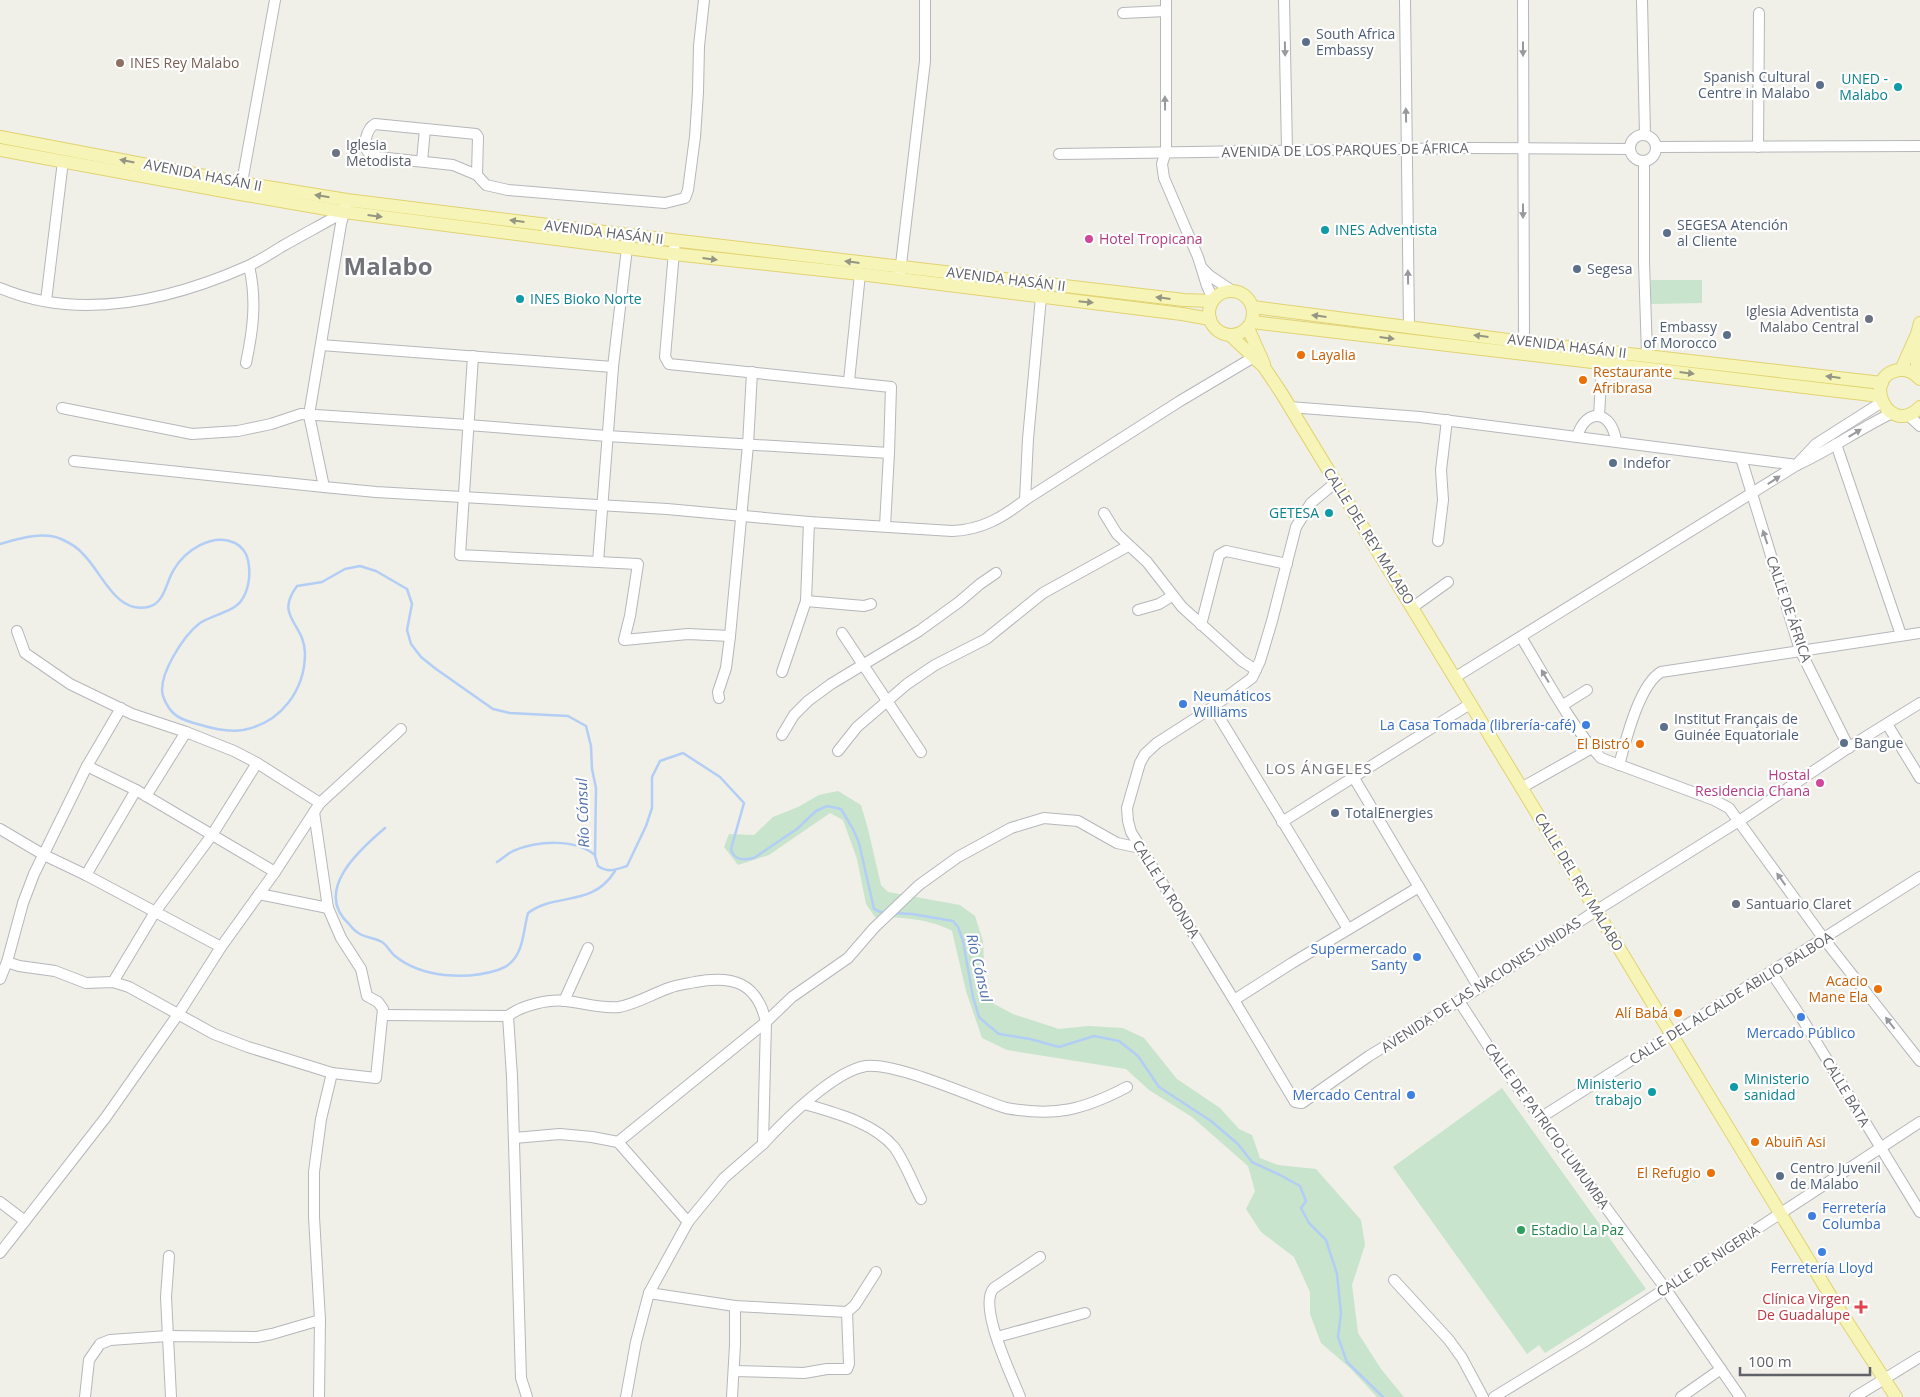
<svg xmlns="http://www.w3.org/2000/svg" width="1920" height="1397" font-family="'Open Sans',sans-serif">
<rect width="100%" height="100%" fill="#f0efe8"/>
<g fill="#c8e4cd">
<path d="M1651,280H1702V303L1651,304Z"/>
<path d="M838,791L861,805L868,829L881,885L888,892L960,905L975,916L983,941L985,985L994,1004L1013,1014L1059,1029L1088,1026L1123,1028L1144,1038L1177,1079L1220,1108L1239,1129L1252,1135L1260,1158L1278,1165L1316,1169L1361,1220L1365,1245L1352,1285L1358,1333L1381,1369L1404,1397H1377L1350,1368L1321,1343L1310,1314V1292L1294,1257L1261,1232L1246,1209L1255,1191L1248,1166L1192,1117L1149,1090L1126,1069L1007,1050L982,1038L966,991L952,931C931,919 900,917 875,917L866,904L857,859L843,820L830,813L769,855L738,865L724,847L729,834L754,835L773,817L798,807L819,795Z"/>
<path d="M1502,1088L1646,1289L1545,1353L1539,1345L1527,1354L1393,1167Z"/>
</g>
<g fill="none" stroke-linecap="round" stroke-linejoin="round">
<g stroke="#b3cef5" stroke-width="2.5">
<path d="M0,544C18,539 42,531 61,539C68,542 78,548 83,554C102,572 115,614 148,607C164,604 166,583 173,571C184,551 212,532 235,543C241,546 247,553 248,560C251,574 249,590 241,601C233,612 212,615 200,623C184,635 157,676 163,696C170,716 181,720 201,725C214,729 229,732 243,730C281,723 305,690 305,653C304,622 274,617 297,586L322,582L345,569L360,566L376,571L407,589L412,604L407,630L411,644L421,657L436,669L493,709L510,713L568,716L586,726L591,746L592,769L596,788L595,856L598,866C608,873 615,870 627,866L646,826L652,808V777L660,761L683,753L720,777L744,803L731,849C734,861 744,860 754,858L797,829L816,811L827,806L841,809L853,829L859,843L874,909L883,913"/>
<path d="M385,828C359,850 313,891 349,924C352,928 356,932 360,934C367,938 376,938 382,942C387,945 390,952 395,956C422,978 466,980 498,970C501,968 505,968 508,965C524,953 523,931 528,913C556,892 592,908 615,871"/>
<path d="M497,862C502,859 507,854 513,851C537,841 574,838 595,855"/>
<path d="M894,913L912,914L953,921L958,927L963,941L973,997L979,1017L988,1025L999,1034L1030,1039L1059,1047L1094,1036L1119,1041L1138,1056L1159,1087L1211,1121L1238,1144L1252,1162L1280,1175L1300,1186L1306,1201L1301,1208L1309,1223L1326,1240L1337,1274L1341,1313L1338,1337L1347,1362L1383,1397"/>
</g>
<defs>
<g id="minor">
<path d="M1166,0V151L1162,164L1164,178L1198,257L1207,286L1213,299"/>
<path d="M1284,0L1287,150"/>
<path d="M1405,0L1409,326"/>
<path d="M1523,0L1524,342"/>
<path d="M1642,0L1645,135"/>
<path d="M1123,13L1166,11"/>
<circle cx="1643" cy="148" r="13"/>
<path d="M1656,147L1920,146"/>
<path d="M1758,147L1759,13"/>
<path d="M1059,154L1468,148L1630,149"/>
<path d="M422,161L425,129"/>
<path d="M1644,161V262L1647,355"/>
<path d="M477,175L478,137L476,134L375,124C367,128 361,147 370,154C372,155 375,156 378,157L453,165L477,175L486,185L508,190L665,203L685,198L688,190L695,137L698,92L699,46L704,0"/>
<path d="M241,188L275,0"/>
<path d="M346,205L341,224L309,415L324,487L376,492L667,509L809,522L952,531C981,530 1002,518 1025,500L1180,401L1254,357"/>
<path d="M675,240L665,357L669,364L891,387L889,453"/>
<path d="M1202,268L1210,276L1231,290"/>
<path d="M900,273L925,61V0"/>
<path d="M0,288C81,322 171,300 248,266C259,261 270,254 281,247C302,235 323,224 344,212"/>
<path d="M46,301L63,161"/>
<path d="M321,345L613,367"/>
<path d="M473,356L460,555L638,564L630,616L624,640L688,634L730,636"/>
<path d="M246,363C253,330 257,300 249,266"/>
<path d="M849,381L860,274"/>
<path d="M1289,407L1420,417L1797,465"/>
<path d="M62,408L192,434L238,431L271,424L301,414L468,425L607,436L889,453L885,526"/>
<path d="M1908,415L1920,426"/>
<path d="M1599,416L1602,364"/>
<path d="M1577,437C1586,406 1612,411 1616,441"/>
<path d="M1836,444L1901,635"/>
<path d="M1741,458L1800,650L1849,748"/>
<path d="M74,461L324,487"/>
<path d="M1799,462L1816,444L1882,402"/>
<path d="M1335,483L1311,503L1296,527L1272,621L1260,661L1252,678L1213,707L1157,743L1145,754L1140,763L1127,808L1128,821L1131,832L1234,1000L1295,1102L1302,1103L1369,1056L1459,1001L1597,910L1739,821L1854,744L1920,703"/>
<path d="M1025,500L1028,439L1041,297"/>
<path d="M1104,513L1117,534L1147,562L1182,607L1242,661L1256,670"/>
<path d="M1438,541L1443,500L1441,470L1447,420"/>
<path d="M598,562L613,367L627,248"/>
<path d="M806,601L864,606L871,604"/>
<path d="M1413,607L1448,582"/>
<path d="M1138,610L1159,604L1172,596"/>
<path d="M1201,625L1219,555L1226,551L1287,564"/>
<path d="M17,631L25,653L70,684L132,714L186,732L234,751L257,763L320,803"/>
<path d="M842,633L921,752"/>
<path d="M1521,637C1545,676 1570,725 1601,758L1714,800L1729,808L1824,939L1920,1061"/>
<path d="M782,672L806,601L809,522"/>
<path d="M1454,678L1797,465C1830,450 1859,429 1892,413"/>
<path d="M719,698L718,692L726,668L730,636L748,445L752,372"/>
<path d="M1563,705L1587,690"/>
<path d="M1213,707L1348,929"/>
<path d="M1887,724L1920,778"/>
<path d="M782,735L794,715L808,701L831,684L919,631L959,602L980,584L996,573"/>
<path d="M838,751L857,727L907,684L935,665L986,639L1043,593L1128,546"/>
<path d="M1619,765C1626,740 1639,685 1661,672L1920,633"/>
<path d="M87,766L136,790L275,872"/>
<path d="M1354,778L1479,988"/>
<path d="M1521,788L1592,748"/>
<path d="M146,796L186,732"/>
<path d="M1282,822L1470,704"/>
<path d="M0,829L44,855L86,875L221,947"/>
<path d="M86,875L136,790"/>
<path d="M259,894L328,908"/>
<path d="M7,962L19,966L55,971L86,983L113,982L129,987L214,1034L248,1047L332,1073L376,1078L383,1009L378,1002L367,996L361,969L341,938L328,908L314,812"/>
<path d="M1771,972L1801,1017L1920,1212"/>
<path d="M0,979L7,962L23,903L34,874L87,766L121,708"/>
<path d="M113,982L155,912L212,835L257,763"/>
<path d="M1234,1000L1292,963L1419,887"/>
<path d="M564,1001L588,948"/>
<path d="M1459,1001L1494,1055L1665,1288L1740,1397"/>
<path d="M383,1015L508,1016C522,1005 549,999 566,1001C584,1003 601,1009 619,1007C636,1004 652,994 669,988C677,985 686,984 695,982C732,975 757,982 766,1022L763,1144L724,1178L688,1222L649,1293L636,1342L626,1397"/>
<path d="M508,1016L512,1076L521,1378L527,1397"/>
<path d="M805,1104C834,1113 873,1122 894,1147C905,1162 912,1182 921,1199"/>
<path d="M1540,1118L1920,877"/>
<path d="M514,1138L560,1134L592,1137L618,1142L688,1222"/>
<path d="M618,1142L766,1022L792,997L848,958L874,928L919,885L958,857L1011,828L1044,818L1078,821L1117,843L1140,848"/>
<path d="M763,1144C785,1120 834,1071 866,1066C896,1062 974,1098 1006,1108C1055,1117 1083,1110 1127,1087"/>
<path d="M0,1202L25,1221"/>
<path d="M0,1253L106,1117L179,1013L221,947L275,872L320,803L401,729"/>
<path d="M169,1256L166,1297L171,1397"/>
<path d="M1394,1280L1449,1340L1462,1358L1483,1397"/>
<path d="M649,1293L735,1306L847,1312L855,1305L876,1272"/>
<path d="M997,1337L1085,1313"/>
<path d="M734,1371L804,1373L827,1369H847L849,1364L847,1312"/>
<path d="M85,1397L89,1360L100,1344L110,1340L168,1336L257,1337L272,1334L320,1320"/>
<path d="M319,1397L320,1320L314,1217V1172L321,1119L332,1073"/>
<path d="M732,1397L735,1345V1306"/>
<path d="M1020,1397C1012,1376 977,1305 994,1288L1040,1257"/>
<path d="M1494,1397L1584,1342L1920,1122"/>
<path d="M1681,1397L1721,1369"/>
<path d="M1855,1397L1920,1357"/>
</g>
<g id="major">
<path d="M0,137L242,183L347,200L629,235L1184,300L1212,301"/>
<path d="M0,150L240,194L344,212L674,254L860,274L1182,314L1210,319"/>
<circle cx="1231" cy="313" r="22"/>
<path d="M1253,307L1524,342L1882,383"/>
<path d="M1252,322L1880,396"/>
<path d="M1248,328L1264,364"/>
<path d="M1230,335L1264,367L1282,394L1833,1300L1896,1397"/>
<path d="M1917,337V376"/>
<path d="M1901,370L1917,334L1920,323"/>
<path d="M1920,379C1914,373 1907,369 1899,370C1860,376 1889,439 1920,407"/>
</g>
</defs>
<use href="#minor" stroke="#b5b7bb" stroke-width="12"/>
<use href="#major" stroke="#e1d370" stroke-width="14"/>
<use href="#minor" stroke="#fff" stroke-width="10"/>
<use href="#major" stroke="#f6f5b7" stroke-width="12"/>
</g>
<defs><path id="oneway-solid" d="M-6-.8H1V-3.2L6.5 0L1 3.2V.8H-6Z" transform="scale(1.25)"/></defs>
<g fill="#98999c">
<use href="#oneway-solid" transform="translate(1285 49) rotate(89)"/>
<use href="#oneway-solid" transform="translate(1523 49) rotate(90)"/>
<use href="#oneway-solid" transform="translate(1165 103) rotate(-91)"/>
<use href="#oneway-solid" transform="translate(1406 115) rotate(-91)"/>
<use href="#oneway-solid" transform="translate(1523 211) rotate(90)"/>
<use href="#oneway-solid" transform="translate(1408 277) rotate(-91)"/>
<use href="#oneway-solid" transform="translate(1855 433) rotate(-31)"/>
<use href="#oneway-solid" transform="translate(1774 480) rotate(-33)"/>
<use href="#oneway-solid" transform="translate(1765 537) rotate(-108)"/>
<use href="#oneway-solid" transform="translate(1545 676) rotate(-121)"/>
<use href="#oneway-solid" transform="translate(1781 879) rotate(-126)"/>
<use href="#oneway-solid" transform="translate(1890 1023) rotate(-128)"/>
</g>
<g fill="#949583">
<use href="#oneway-solid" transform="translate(127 161) rotate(-169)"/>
<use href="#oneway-solid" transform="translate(322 196) rotate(-171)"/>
<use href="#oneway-solid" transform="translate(375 216) rotate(7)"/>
<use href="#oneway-solid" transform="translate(517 221) rotate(-173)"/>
<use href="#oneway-solid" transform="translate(710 259) rotate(7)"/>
<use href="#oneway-solid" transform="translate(852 262) rotate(-173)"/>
<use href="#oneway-solid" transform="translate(1163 298) rotate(-173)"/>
<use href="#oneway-solid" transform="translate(1086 302) rotate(6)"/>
<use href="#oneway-solid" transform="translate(1319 316) rotate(-173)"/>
<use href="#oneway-solid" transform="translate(1481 336) rotate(-173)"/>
<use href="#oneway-solid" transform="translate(1387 338) rotate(7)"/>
<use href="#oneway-solid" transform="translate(1687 373) rotate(7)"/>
<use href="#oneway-solid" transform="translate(1833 377) rotate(-173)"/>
</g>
<g fill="#5c6f8a" stroke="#fff" stroke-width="2">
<circle cx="1306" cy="42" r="5"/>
<circle cx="1820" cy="85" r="5"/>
<circle cx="1667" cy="233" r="5"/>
<circle cx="1577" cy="269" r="5"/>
<circle cx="1727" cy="335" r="5"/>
<circle cx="1613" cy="463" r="5"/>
<circle cx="1664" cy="727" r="5"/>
<circle cx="1844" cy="743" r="5"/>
<circle cx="1335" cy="813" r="5"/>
<circle cx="1780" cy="1176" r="5"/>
</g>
<circle fill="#8d6e63" stroke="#fff" stroke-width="2" cx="120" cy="63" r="5"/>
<g fill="#0f9aa8" stroke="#fff" stroke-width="2">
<circle cx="1898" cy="87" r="5"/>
<circle cx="1325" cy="230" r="5"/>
<circle cx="520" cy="299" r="5"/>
<circle cx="1329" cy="513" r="5"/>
<circle cx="1734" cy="1087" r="5"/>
<circle cx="1652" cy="1092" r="5"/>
</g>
<g fill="#6b7280" stroke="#fff" stroke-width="2">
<circle cx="336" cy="153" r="5"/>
<circle cx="1869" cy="319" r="5"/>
<circle cx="1736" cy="904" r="5"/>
</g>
<g fill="#d1479c" stroke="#fff" stroke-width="2">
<circle cx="1089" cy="239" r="5"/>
<circle cx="1820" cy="783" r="5"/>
</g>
<g fill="#e8710a" stroke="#fff" stroke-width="2">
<circle cx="1301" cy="355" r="5"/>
<circle cx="1583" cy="380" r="5"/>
<circle cx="1640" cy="744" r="5"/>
<circle cx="1878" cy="989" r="5"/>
<circle cx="1678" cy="1013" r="5"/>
<circle cx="1755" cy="1142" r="5"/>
<circle cx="1711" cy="1173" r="5"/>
</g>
<g fill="#3f7fe0" stroke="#fff" stroke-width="2">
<circle cx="1183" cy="704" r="5"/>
<circle cx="1586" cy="725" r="5"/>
<circle cx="1417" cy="957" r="5"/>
<circle cx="1801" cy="1017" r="5"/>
<circle cx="1411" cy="1095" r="5"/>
<circle cx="1812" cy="1216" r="5"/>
<circle cx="1822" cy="1252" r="5"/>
</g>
<circle fill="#2e9e5b" stroke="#fff" stroke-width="2" cx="1521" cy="1230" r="5"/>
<path fill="#e0444e" stroke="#fff" stroke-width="2" d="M1858.5 1299.5h5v5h5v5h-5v5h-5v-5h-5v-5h5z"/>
<g text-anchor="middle" stroke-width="4.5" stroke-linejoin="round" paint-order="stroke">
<g font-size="14" fill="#4e5e75" stroke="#fff" text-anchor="start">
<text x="1316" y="39">South Africa<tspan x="1316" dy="16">Embassy</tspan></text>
<text x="1810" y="82" text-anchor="end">Spanish Cultural<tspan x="1810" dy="16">Centre in Malabo</tspan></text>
<text x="1677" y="230">SEGESA Atención<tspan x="1677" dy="16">al Cliente</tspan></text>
<text x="1587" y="274">Segesa</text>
<text x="1717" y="332" text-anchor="end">Embassy<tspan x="1717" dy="16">of Morocco</tspan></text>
<text x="1623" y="468">Indefor</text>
<text x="1674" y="724">Institut Français de<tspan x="1674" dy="16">Guinée Equatoriale</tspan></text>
<text x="1854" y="748">Bangue</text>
<text x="1345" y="818">TotalEnergies</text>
<text x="1790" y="1173">Centro Juvenil<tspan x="1790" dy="16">de Malabo</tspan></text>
</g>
<g font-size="14" fill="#785e54" stroke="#fff" text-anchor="start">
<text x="130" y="68">INES Rey Malabo</text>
</g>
<g font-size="14" fill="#0d838f" stroke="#fff" text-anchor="end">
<text x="1888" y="84">UNED -<tspan x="1888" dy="16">Malabo</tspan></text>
<text x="1335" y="235" text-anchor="start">INES Adventista</text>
<text x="530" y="304" text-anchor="start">INES Bioko Norte</text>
<text x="1319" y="518">GETESA</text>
<text x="1744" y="1084" text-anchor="start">Ministerio<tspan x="1744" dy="16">sanidad</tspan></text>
<text x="1642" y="1089">Ministerio<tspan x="1642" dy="16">trabajo</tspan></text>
</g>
<g font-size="14" fill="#5b616d" stroke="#fff" text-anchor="start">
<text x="346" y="150">Iglesia<tspan x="346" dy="16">Metodista</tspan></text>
<text x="1859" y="316" text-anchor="end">Iglesia Adventista<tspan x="1859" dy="16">Malabo Central</tspan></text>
<text x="1746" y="909">Santuario Claret</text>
</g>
<g font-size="14" fill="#606267" stroke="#fff">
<text transform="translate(1345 150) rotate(-1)" y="5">AVENIDA DE LOS PARQUES DE ÁFRICA</text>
<text transform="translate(203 175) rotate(11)" y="5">AVENIDA HASÁN II</text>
<text transform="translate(604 232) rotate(7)" y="5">AVENIDA HASÁN II</text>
<text transform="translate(1006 279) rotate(7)" y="5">AVENIDA HASÁN II</text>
<text transform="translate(1567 346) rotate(7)" y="5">AVENIDA HASÁN II</text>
<text transform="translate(1369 536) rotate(58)" y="5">CALLE DEL REY MALABO</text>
<text transform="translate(1789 609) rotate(71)" y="5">CALLE DE ÁFRICA</text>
<text transform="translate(1579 882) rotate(59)" y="5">CALLE DEL REY MALABO</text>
<text transform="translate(1166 889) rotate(58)" y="5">CALLE LA RONDA</text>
<text transform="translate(1481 985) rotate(-33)" y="5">AVENIDA DE LAS NACIONES UNIDAS</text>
<text transform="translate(1731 998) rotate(-32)" y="5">CALLE DEL ALCALDE ABILIO BALBOA</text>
<text transform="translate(1846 1092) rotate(59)" y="5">CALLE BATA</text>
<text transform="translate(1547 1126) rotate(54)" y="5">CALLE DE PATRICIO LUMUMBA</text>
<text transform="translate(1708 1261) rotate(-33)" y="5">CALLE DE NIGERIA</text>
</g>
<g font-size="14" fill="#b23c85" stroke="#fff" text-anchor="start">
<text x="1099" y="244">Hotel Tropicana</text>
<text x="1810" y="780" text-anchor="end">Hostal<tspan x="1810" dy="16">Residencia Chana</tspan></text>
</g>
<g font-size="14" fill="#c56008" stroke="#fff" text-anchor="end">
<text x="1311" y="360" text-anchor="start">Layalia</text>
<text x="1593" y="377" text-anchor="start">Restaurante<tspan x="1593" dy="16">Afribrasa</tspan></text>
<text x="1630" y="749">El Bistró</text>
<text x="1868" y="986">Acacio<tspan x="1868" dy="16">Mane Ela</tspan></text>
<text x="1668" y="1018">Alí Babá</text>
<text x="1765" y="1147" text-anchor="start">Abuiñ Asi</text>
<text x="1701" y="1178">El Refugio</text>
</g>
<g font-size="14" fill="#366cbe" stroke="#fff" text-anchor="end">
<text x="1193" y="701" text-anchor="start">Neumáticos<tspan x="1193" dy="16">Williams</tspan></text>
<text x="1576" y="730">La Casa Tomada (librería-café)</text>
<text x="1407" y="954">Supermercado<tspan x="1407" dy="16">Santy</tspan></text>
<text x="1801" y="1038" text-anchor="middle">Mercado Público</text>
<text x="1401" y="1100">Mercado Central</text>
<text x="1822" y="1213" text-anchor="start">Ferretería<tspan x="1822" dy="16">Columba</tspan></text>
<text x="1822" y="1273" text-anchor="middle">Ferretería Lloyd</text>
</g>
<g font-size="14" fill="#27864d" stroke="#fff" text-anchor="start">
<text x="1531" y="1235">Estadio La Paz</text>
</g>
<g font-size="14" fill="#be3a42" stroke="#fff" text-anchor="end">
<text x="1850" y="1304">Clínica Virgen<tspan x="1850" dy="16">De Guadalupe</tspan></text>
</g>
<g font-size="15" letter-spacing="1" fill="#717378" stroke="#fff">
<text x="1319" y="774">LOS ÁNGELES</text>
</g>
<g font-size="15" font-style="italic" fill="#5472af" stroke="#fff">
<text transform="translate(583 813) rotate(-92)" y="5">Río Cónsul</text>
<text transform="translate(979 968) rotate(77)" y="5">Río Cónsul</text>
</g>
<g font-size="24" font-weight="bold" fill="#717378" stroke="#fff">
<text x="388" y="275">Malabo</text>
</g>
</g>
<path d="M1740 1367v8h130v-8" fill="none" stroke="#606267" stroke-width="2.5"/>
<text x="1748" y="1367" font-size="15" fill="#606267" stroke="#ffffff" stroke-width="4" paint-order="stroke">100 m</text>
</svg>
